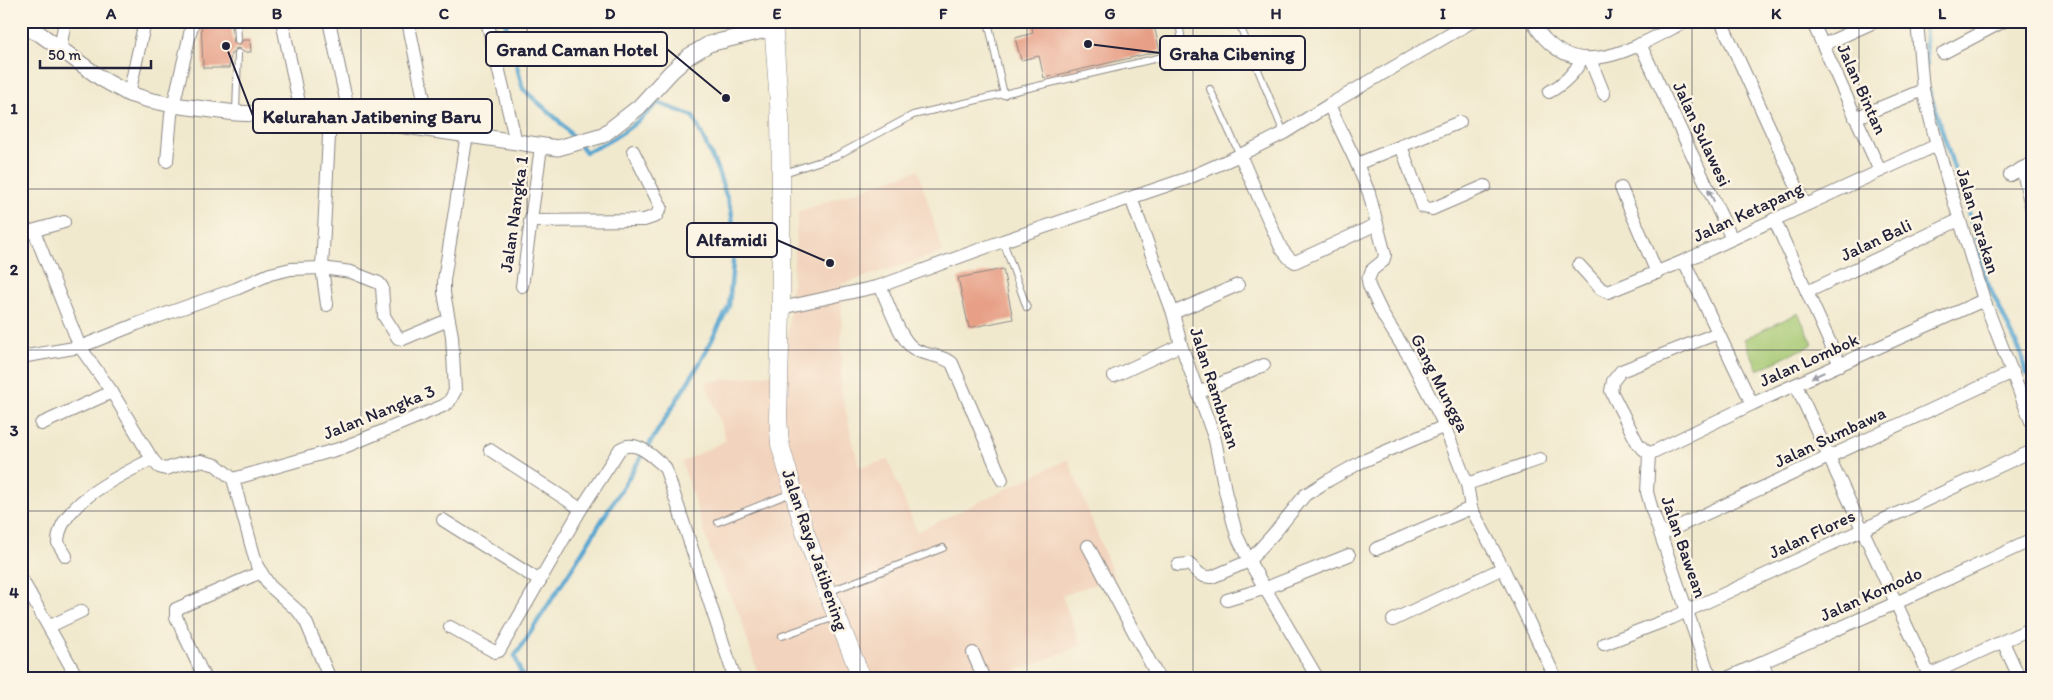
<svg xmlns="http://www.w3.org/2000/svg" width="2053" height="700" font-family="Itim,sans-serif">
<rect width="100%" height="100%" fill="#fcf5e5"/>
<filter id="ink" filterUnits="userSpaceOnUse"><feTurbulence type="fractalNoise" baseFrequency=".02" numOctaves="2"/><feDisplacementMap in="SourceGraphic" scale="10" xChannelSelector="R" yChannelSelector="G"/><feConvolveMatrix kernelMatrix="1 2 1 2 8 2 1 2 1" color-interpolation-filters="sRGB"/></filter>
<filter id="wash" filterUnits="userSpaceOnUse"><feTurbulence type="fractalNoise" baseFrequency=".0096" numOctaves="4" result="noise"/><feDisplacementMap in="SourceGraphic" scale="20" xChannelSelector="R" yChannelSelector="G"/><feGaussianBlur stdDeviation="1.12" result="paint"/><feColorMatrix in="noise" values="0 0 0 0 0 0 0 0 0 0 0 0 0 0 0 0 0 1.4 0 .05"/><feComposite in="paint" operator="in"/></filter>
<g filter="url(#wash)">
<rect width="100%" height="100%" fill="#f1e9ce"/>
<path fill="#f2d4be" d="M918,170L943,252L842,284L841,391L859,467L888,460L917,532L1068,459L1114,577L1062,596L1081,645L997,679H759L740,615L714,563L682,462L726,440L706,382L785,372L798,212Z"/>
<path fill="#a3c770" stroke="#627456" d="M1798,313L1813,344L1758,370L1744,339Z"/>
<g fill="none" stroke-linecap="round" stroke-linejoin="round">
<g stroke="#55a5d0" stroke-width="4.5">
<path d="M505,21L523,89L558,120L586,152C613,141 637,124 658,103L693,116L716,166L731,209L735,241L729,306L701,361L576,562L515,656L523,679"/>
<path d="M1924,21L1927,65"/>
<path d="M1929,90L1979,246L1986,280L2021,353L2026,374"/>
</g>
</g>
<g id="blocks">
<g fill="#e79f86">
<path d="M201,21H230L234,43L239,45L243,40H250L251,52H243L240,49L236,48L233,53H231L229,68H203Z"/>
<path d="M1031,21H1153L1160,51L1044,78L1039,56L1021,60L1015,38L1033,33Z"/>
<path d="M1003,269L1013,319L969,328L958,278Z"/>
</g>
</g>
</g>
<g filter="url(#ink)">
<use href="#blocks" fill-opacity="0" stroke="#8a8684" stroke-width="1"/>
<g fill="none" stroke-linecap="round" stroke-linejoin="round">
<defs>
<g id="service">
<path d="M237,21L238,40"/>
<path d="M988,21L1004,95"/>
<path d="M1238,21L1284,133"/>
<path d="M1210,89L1240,155"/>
<path d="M236,112L238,53"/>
<path d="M784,173L836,156L913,115L1171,55C1185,46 1182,36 1178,21"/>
<path d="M1003,241L1027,308"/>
<path d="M718,522L791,493"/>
<path d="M828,592L943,548"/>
<path d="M782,636L835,617"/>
</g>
<g id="minor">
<path d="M282,21L302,117"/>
<path d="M329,21L350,118"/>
<path d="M408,21L430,129"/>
<path d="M487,21L516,142"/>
<path d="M1532,21C1571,90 1635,47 1686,21"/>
<path d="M1721,21L1805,205"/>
<path d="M1812,21L1880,171"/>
<path d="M1917,21L1923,90L1937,145L1984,300L2032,424"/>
<path d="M1640,44L1732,239"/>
<path d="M1823,45L1876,21"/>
<path d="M60,49L65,21"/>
<path d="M1943,53L2004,21"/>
<path d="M1590,59L1604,94"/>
<path d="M1549,92C1564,84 1574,74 1582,59"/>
<path d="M129,94L145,21"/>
<path d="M1329,105L1357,164L1369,193L1385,255L1383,261L1372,270L1368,280L1369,286L1384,317L1410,358L1442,420L1467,484L1471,508L1503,568L1556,679"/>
<path d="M1855,118L1923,90"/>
<path d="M1401,146L1423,207L1432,209L1485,186"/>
<path d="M1240,155L1281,248L1289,258L1295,262L1377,224"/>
<path d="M167,161L171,115L193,21"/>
<path d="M1357,164L1460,122"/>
<path d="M2022,168L2032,210"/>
<path d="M2010,175L2032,163"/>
<path d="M1621,188L1657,273"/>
<path d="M1131,198L1173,313L1181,345L1215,440L1226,495L1237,536L1249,561L1318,679"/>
<path d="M1774,219L1840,365"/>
<path d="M530,221L644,220L656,216L661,207L633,151"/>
<path d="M34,231L80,347L112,392L152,459L159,467L166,469L181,464L201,461L216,465L233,479L257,566L270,586L299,612L306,622L330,679"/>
<path d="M21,234L64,222"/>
<path d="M1684,261L1752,404"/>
<path d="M1579,265L1601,289L1608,292L1684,261L1937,145"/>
<path d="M522,286L541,147"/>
<path d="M880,286C888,302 900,342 916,350C928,356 942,355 952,363L1002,480"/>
<path d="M1807,292L1959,220"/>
<path d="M327,305L322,268L330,117"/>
<path d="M781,308L880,286L1003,241L1186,179L1240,155L1284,133L1329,105L1473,21"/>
<path d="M1173,313L1238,285"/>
<path d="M21,357L80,347L137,324L236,289L270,274L291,269L322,268L351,272L379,283L382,287L384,316L398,338L403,339L448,320"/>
<path d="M1114,376L1181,345"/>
<path d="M1796,385L1931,679"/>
<path d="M1198,393L1264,365"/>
<path d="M41,424L112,392"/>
<path d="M490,450L581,509"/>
<path d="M1649,454L1752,404L1984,300"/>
<path d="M233,479L342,448L443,406L449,402L455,391L452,336L444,293V280L467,134"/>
<path d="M1467,484L1540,459"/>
<path d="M443,520L540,581"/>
<path d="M1662,534L2013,372"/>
<path d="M1088,546L1159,679"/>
<path d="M1376,549L1471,508"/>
<path d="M66,556L58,543C58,503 122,475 152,459"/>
<path d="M1178,565L1189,564C1197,571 1200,578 1212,577L1249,561L1277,530L1305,495L1329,480L1361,462L1445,426"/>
<path d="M21,578L78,679"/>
<path d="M1227,600L1266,588L1349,555"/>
<path d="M1393,620L1503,568"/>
<path d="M50,626L82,611"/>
<path d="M450,627L495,652L499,651L581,509L620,449C636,438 653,457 665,467L735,679"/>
<path d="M2003,642L2020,679"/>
<path d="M1604,644L1672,618L2032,451"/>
<path d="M973,653L984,679"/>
<path d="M1762,662L1769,679"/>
<path d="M205,679L176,617V609L261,572"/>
<path d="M1714,679L1707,669L1652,510L1647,492L1649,454L1638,444L1611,391L1613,381L1621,371L1718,333"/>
<path d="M1725,679L1896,603L2032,540"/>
<path d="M1920,679L2032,628"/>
</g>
<path id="tertiary" d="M21,26L40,34L102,79L129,94L149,100L173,105L236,113L350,118L558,148L603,135L639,107L671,72L689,56L709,44L774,28"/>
<path id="secondary" d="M773,21L780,118L781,173V308L778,418L780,444L805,532L827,592L862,679"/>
</defs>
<use href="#service" stroke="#8a8684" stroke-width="8"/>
<use href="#minor" stroke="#8a8684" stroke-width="14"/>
<use href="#tertiary" stroke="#8a8684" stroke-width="17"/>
<use href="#secondary" stroke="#8a8684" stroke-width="19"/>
<use href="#service" stroke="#fff" stroke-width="6"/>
<use href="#minor" stroke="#fff" stroke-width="12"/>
<use href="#tertiary" stroke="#fff" stroke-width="15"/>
<use href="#secondary" stroke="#fff" stroke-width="18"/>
</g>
<defs><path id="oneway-solid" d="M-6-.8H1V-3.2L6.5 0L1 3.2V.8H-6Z" transform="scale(1.25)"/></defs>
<g fill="#9c9ca7">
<use href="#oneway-solid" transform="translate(1711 195) rotate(-115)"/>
<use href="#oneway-solid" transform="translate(1818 375) rotate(155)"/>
</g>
</g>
<path fill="none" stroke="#22223b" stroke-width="1" stroke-opacity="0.55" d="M194,21V679M361,21V679M527,21V679M694,21V679M860,21V679M1027,21V679M1193,21V679M1360,21V679M1526,21V679M1692,21V679M1859,21V679M21,189H2032M21,350H2032M21,511H2032"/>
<g text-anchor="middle" stroke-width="5" stroke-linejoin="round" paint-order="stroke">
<g font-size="18" fill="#22223b" stroke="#fcf5e5">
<text transform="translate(1862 89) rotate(66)" y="6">Jalan Bintan</text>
<text transform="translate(1702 134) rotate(65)" y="6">Jalan Sulawesi</text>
<text transform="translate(1748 212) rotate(-25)" y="6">Jalan Ketapang</text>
<text transform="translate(514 214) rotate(-82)" y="6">Jalan Nangka 1</text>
<text transform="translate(1978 221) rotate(73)" y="6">Jalan Tarakan</text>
<text transform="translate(1876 240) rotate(-25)" y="6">Jalan Bali</text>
<text transform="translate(1809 360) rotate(-24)" y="6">Jalan Lombok</text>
<text transform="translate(1440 383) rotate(63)" y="6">Gang Mungga</text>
<text transform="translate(1215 388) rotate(72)" y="6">Jalan Rambutan</text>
<text transform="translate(379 412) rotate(-22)" y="6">Jalan Nangka 3</text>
<text transform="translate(1830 437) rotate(-25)" y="6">Jalan Sumbawa</text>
<text transform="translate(1812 534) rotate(-25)" y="6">Jalan Flores</text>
<text transform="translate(1684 547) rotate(71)" y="6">Jalan Bawean</text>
<text transform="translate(815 550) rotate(71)" y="6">Jalan Raya Jatibening</text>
<text transform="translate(1871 594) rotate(-24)" y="6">Jalan Komodo</text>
</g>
</g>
<path fill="none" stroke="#22223b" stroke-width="2" d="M726 98L667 49M1088 44L1160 53M226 46L253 116M830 263L777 240"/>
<g fill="#22223b" stroke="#fcf5e5" stroke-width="2">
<circle cx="726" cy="98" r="5"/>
<circle cx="1088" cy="44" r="5"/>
<circle cx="226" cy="46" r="5"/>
<circle cx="830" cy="263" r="5"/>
</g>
<g fill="#fcf5e5" stroke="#22223b" stroke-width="2">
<rect x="486" y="32" width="181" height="34" rx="5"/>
<rect x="1160" y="36" width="145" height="34" rx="5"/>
<rect x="253" y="99" width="239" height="34" rx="5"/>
<rect x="687" y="223" width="90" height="34" rx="5"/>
</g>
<g font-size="19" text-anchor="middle" font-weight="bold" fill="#22223b">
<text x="577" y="56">Grand Caman Hotel</text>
<text x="1232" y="60">Graha Cibening</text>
<text x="372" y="123">Kelurahan Jatibening Baru</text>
<text x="732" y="246">Alfamidi</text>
</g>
<rect width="2053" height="700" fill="none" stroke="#fcf5e5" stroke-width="55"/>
<path d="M40 60v8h111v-8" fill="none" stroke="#22223b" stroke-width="2.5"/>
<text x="48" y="60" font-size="15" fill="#22223b" stroke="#fcf5e5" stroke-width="4" paint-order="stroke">50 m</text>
<rect x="28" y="28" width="1998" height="644" fill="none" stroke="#22223b" stroke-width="2"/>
<g font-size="16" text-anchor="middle" font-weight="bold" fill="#22223b">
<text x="111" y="19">A</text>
<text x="277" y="19">B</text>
<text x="444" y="19">C</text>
<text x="610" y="19">D</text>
<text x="777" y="19">E</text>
<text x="943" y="19">F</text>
<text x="1110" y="19">G</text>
<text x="1276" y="19">H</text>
<text x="1443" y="19">I</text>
<text x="1609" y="19">J</text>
<text x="1776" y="19">K</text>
<text x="1942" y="19">L</text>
<text x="14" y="114">1</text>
<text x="14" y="275">2</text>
<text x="14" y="436">3</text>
<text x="14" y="598">4</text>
</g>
</svg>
